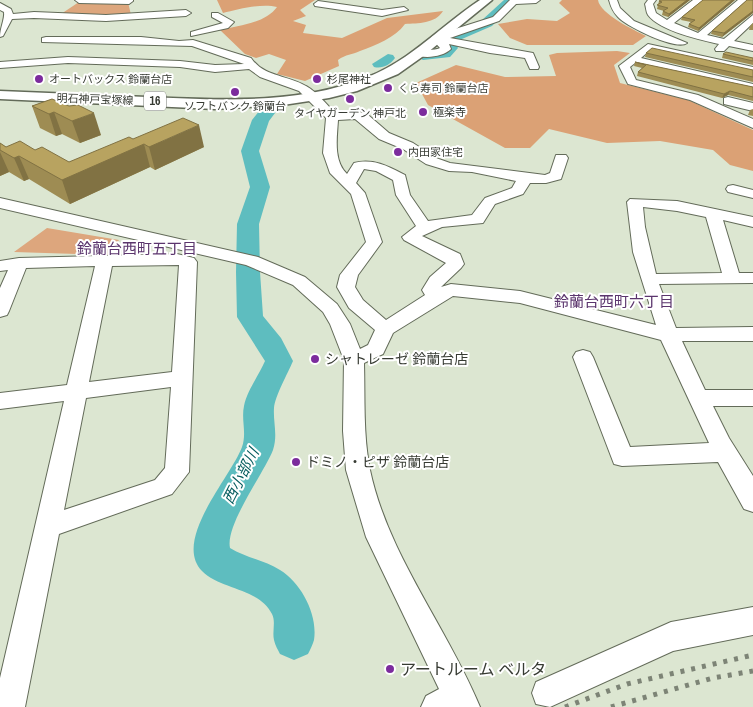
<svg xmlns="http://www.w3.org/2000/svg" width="753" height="707" font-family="'Archivo Narrow','Noto Sans JP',sans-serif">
<rect width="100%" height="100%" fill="#dce6d1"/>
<g fill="#dda67d">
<path d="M79,2H128L131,15L61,14Z"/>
<path d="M47,228L119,240L108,255L14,252Z"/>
</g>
<g fill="#dba175">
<path d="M217,0H315L300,10L306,16L293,21L306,25L303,33L342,38L387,18L443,11C435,24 418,23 405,24C395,38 376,45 360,51C352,55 346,54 338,60L339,66L305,81L277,74L286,60L269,54L256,58L245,54L220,30C238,26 266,23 277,7C262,3 238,9 223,13Z"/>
<path d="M562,0H598C600,14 634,30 646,36L633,45H527L510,38L498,24L527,19L557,21L570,13L559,3Z"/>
<path d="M617,51L630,53L614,65L620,83L688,100L753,130V171L730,165L713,150L660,141L607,143L549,129L530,148H505L460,123L428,105L416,83L456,65L505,77L556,76L549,55L557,53Z"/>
</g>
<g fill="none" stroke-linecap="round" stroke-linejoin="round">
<g fill="#5ebdbf" fill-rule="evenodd">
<path d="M504,0H517L492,26L455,42L458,48L450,57L423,60L416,56C423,48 436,54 444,47L441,42L445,36L482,20Z"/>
<path d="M388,54L393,55L395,58C390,65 382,69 374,67L372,64Z"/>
<path d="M270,104L276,105L278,109L269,121L259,151L270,187L259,224L260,272L263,316L281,338L293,361C288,373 275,396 274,408C273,422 278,435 273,450C264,473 225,525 230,548C246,558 265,560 280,570C301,583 318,614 314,640C313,644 310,650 308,654L294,660L280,654C278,650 275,645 274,640C272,631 276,622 272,614C259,588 221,590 202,571C172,540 231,477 242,447C247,433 241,420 244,406C247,391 259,375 265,361L237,317L236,272L237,224L250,187L241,151L252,120L264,105Z"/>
</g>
<defs>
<g id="minor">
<path d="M75,0H133V1L129,4L79,3Z"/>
<path d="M510,0H540L536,3L516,4L499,21L450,38L533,53L539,67L538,69H530L525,58L490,53L449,44L451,49C443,57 422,60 413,53C420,47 432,52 440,48L431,38L433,36L493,17Z"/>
<path d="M609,0H617L620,8L634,21L687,43C677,51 627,27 618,17C613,12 611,7 609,0Z"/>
<path d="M648,0H656L653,4L656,13L667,20L693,0H703L674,23L698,33L738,0H747L707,35L724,39L753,15V23L734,41L753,45V51L729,46L724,51H716L715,49L719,44C701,40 660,31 648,15C646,12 646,7 645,4Z"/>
<path d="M318,1L382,10L404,7L408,10L382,16L315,6L314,4Z"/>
<path d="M0,3L11,9L13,14L34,12L106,15L186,10L191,13L186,16L106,21L34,18L12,19L3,36L0,37C0,28 5,19 4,12L0,10Z"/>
<path d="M212,13H218L234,22L228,28L191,36V32L223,23L212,17Z"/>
<path d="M46,37H141L179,41L193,40L251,58C264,77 287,75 306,86C317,92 326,104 335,113L355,111L367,114L389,133L413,143L436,158L450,163L545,175L550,173L556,155H566L568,158L561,179L546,183H530L523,194L495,204L483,223L442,227L422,236L460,254L464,264L461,268L441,287L451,284L520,291L656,325L633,252L627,202L630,199L677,201L753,217V227L723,220L739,273H753V283L659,284L676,328L753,327V341H682L705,390H753V406H713L729,438L753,476V512L744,509L718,462L622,466L614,464L573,357L576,352L583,350L590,352L593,357L630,447L709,443L661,340L520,303L453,296L393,333L383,354L364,363C365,398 363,435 370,470C388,555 447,627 480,707H421L426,696L439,689L366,537L346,470L343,431L344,360L330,324L323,312L293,285L246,265L0,208V198L258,257L305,277L337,304L350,324L360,349L368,345L375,330L349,308L337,287L340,275L366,242L351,194L330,173L323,153L326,118L299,91L260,77L249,69L215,72L180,67L68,63L0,68V62L68,57L180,61L215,65L244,64L192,46L42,42V38ZM355,119L379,139L403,149L426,164L449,171L472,172L516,181L512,188L485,198L472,215L428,221L410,195L405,175C388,166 373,158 354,163L347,174C333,161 337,137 338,120ZM364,169L376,171L393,180L396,195L416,226L402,237L404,240L446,263L430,277L422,290L425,295L386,320L363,300L355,287L358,275L382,242L365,193L356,183ZM643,207L677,211L706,217L722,273L656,274L645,227Z"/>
<path d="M648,44L753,67V73L650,50L641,58L753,84V90L635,63L630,67L636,80L698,95L753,119V128L690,100L628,84L619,66Z"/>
<path d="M728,97L753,103V111L724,104V98Z"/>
<path d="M733,185L753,190V198L728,192L726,189L728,186Z"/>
<path d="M177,254L194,258L197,262L189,472L172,494L59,534L25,707H0V678L64,401L0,409V393L67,385L95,266L26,268L9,311L7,315L0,317V288L8,270L0,271V261L19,258ZM179,265L172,372L89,382L112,266ZM171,387L165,468L155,480L64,510L86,398Z"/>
<path d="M753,607V635L673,651L550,707L536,704L532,693L536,682L671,622Z"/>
</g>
<path id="major" d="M480,0H492L422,57L398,74L357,91L329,98L283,105L215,109L0,99V91C49,93 98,95 147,97C220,100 299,105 368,77C411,60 442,25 480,0Z"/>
</defs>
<use href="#minor" stroke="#636b59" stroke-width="2"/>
<use href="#major" stroke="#636b59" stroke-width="3"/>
<use href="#minor" fill="#fff" fill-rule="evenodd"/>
<use href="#major" fill="#fff" fill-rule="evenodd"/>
<g stroke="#7d8476" stroke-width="5" stroke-dasharray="4 7" stroke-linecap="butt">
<path d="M565,707L627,684L753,655"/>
<path d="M611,707L713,678L753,671"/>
</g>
</g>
<g fill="#9e8c53">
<path d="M690,0L668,17L662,15L663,11H664L657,9L659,1Z"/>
<path d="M735,0L698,31L688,27L689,24L691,22L681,20L682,17Z"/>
<path d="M753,0V13L722,37L711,34L712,31Z"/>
<path d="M753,23V30H749L750,26Z"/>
<path d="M646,53L753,70V82L645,57Z"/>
<path d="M723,54L753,58V65L722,58Z"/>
<path d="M635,62L753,87V101L728,95L722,98L637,76L638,72L642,68L634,66Z"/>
<path d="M52,99L101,135L80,143L62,134L56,136L40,128L32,106Z"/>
<path d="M753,109V116L748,115L750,110Z"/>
<path d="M133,139L204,147L155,170L150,167L70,204L29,179L24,181L9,172L0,176V143L6,147L35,150L69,162Z"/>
</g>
<g fill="#817243">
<path d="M687,0H690L668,17L669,14Z"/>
<path d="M732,0H735L698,31L699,28Z"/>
<path d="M753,11V13L722,37L724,33Z"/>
<path d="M730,91L728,95L722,98L724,94Z"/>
<path d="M54,112L62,134L56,136L49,114Z"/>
<path d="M94,113L101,135L80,143L72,121Z"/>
<path d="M199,125L204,147L155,170L149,147Z"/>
<path d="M144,144L150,167L70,204L62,180Z"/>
<path d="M0,152L9,172L0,176Z"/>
<path d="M19,156L29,179L24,181L14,158Z"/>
</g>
<g fill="#b8a360" stroke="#817243">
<path d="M661,0H687L669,14L663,11L668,8L657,5L662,2L659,1Z"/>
<path d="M703,0H732L699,28L689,24L695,20L682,17Z"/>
<path d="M747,0H753V11L724,33L712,31Z"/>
<path d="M652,48L753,70V77L646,53Z"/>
<path d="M726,52L753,58V61L723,54Z"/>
<path d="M635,62L753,87V97L730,91L724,94L638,72L646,65Z"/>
<path d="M52,99L69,106L78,105L94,113L72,121L54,112L49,114L32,106Z"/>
<path d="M183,118L199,125L149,147L144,144L62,180L19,156L14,158L0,150V143L6,147L20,141L35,150L42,147L69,162L129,137L133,139Z"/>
</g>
<g fill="#7c2c9d" stroke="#fff" stroke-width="2">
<circle cx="39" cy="79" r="5"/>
<circle cx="317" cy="79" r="5"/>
<circle cx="388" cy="88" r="5"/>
<circle cx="235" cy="92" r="5"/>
<circle cx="350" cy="99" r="5"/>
<circle cx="423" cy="112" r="5"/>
<circle cx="398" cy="152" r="5"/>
<circle cx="315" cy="359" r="5"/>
<circle cx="296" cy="462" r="5"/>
<circle cx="390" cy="669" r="5"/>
</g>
<g text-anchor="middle" stroke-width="4" stroke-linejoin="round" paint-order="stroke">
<g font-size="11" fill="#373b33" stroke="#fff" text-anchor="start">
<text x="49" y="83">オートバックス 鈴蘭台店</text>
<text x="327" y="83">杉尾神社</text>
<text x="398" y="92">くら寿司 鈴蘭台店</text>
<text x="235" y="110" text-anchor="middle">ソフトバンク 鈴蘭台</text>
<text x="433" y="116">極楽寺</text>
<text x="350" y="117" text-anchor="middle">タイヤガーデン 神戸北</text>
<text x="408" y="156">内田家住宅</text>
</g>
<g font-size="11" fill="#373b33" stroke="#fff">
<text transform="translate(95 99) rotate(2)" y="4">明石神戸宝塚線</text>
</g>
<rect fill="#fff" stroke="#737670" stroke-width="1" x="144" y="91.5" width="22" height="19" rx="4"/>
<g font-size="12" font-weight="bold" fill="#373b33">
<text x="155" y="105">16</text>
</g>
<g font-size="14" fill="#373b33" stroke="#fff" text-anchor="start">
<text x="325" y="364">シャトレーゼ 鈴蘭台店</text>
<text x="306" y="467">ドミノ・ピザ 鈴蘭台店</text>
</g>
<g font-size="15" fill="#5b356d" stroke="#fff">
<text x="137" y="254">鈴蘭台西町五丁目</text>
<text x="614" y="307">鈴蘭台西町六丁目</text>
</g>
<g font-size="15" font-style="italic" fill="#075d5f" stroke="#fff">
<text transform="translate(241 476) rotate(-63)" y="5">西小部川</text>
</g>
<g font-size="16" fill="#373b33" stroke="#fff" text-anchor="start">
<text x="400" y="675">アートルーム ベルタ</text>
</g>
</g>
</svg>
